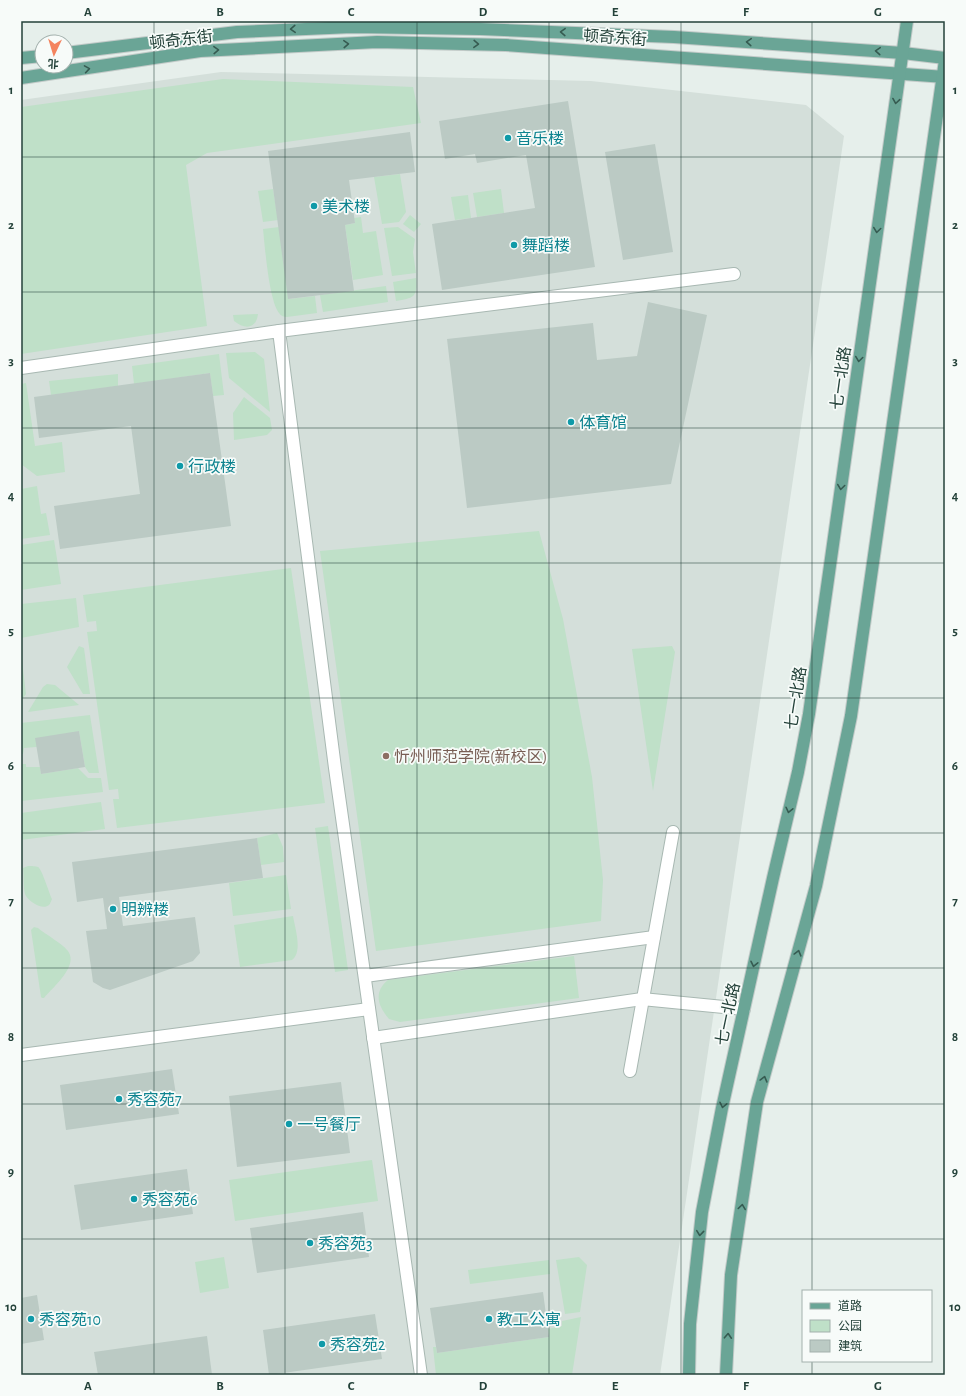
<svg xmlns="http://www.w3.org/2000/svg" width="966" height="1396" font-family="'Alegreya Sans','Noto Sans SC',sans-serif">
<rect width="100%" height="100%" fill="#e6efeb"/>
<path fill="#d4dfda" d="M221,72L591,81L806,105L844,136L660,1375H21V100Z"/>
<g fill="#bfe0c8">
<path d="M223,79L413,87L421,123L207,153L186,165L207,326L21,354V107Z"/>
<path d="M400,174L406,212L399,222L382,224L374,177Z"/>
<path d="M273,189L278,220L263,222L258,191Z"/>
<path d="M501,189L504,213L477,217L473,193Z"/>
<path d="M468,195L471,218L455,220L451,197Z"/>
<path d="M410,215L421,224L414,232L403,224Z"/>
<path d="M361,217L363,233L376,231L383,275L353,280L345,225L355,223L354,218Z"/>
<path d="M279,227L289,299L315,296L317,313L287,317C284,317 281,316 279,313C269,300 265,248 263,229Z"/>
<path d="M398,227L415,239L413,252L416,273L392,276L384,228Z"/>
<path d="M416,278C418,298 413,298 396,301L393,282Z"/>
<path d="M386,286L388,302L323,312L320,295Z"/>
<path d="M258,314C256,330 244,329 234,321L233,315Z"/>
<path d="M255,352L264,359L270,412L229,378L226,353Z"/>
<path d="M219,354L224,395L213,396L210,373L134,384L132,366Z"/>
<path d="M118,374V386L51,395L49,381Z"/>
<path d="M26,383L35,446L62,442L65,472L37,476L21,464V384Z"/>
<path d="M244,397L270,418L272,430L267,435L234,440L233,413Z"/>
<path d="M37,486L41,514L46,513L50,535L21,539V489Z"/>
<path d="M539,531L563,619L592,777L603,880L601,921L376,951L320,551Z"/>
<path d="M54,540L61,584L21,590V545Z"/>
<path d="M291,568L325,803L117,828L113,799H119L118,789L109,790L87,632L97,631L96,621L87,622L83,595Z"/>
<path d="M76,598L79,627L21,638V604Z"/>
<path d="M79,646L84,648L90,694H83L67,667Z"/>
<path d="M672,646L675,652L653,791L632,649Z"/>
<path d="M21,653L26,694L21,701Z"/>
<path d="M47,684L55,685L79,705L28,712L43,687Z"/>
<path d="M90,715L99,773H89L85,767L79,731L36,747L24,748L23,754H21V723Z"/>
<path d="M21,764H26V767H40L41,774L78,768L88,778H101L103,792L21,801Z"/>
<path d="M101,802L105,829L21,840V813Z"/>
<path d="M328,826L348,970L335,972L315,828Z"/>
<path d="M277,833L283,847L284,862L261,865L257,838Z"/>
<path d="M28,866C31,866 36,866 38,867C42,869 49,893 52,899C51,901 50,904 49,905C42,911 27,900 25,894C23,886 24,876 23,868Z"/>
<path d="M286,875L291,909L233,916L229,883Z"/>
<path d="M293,916C295,928 303,952 292,960L240,967L234,925Z"/>
<path d="M34,927L38,928C45,934 63,944 68,951C79,966 53,987 44,998H42L41,997L31,930Z"/>
<path d="M574,956L579,998L400,1022L389,1019C378,1006 373,992 388,980Z"/>
<path d="M372,1160L378,1201L235,1221L229,1180Z"/>
<path d="M224,1257L229,1288L200,1293L195,1262Z"/>
<path d="M579,1257L587,1265L580,1312L565,1314L556,1260Z"/>
<path d="M549,1260L550,1274L470,1284L468,1270Z"/>
<path d="M581,1317L572,1375H436L433,1347H436L437,1353L549,1337L548,1329L562,1326V1321Z"/>
</g>
<g fill="#bbcac4">
<path d="M568,101L595,267L442,290L432,224L535,208L526,155L477,163L475,154L445,159L439,121Z"/>
<path d="M410,132L415,172L349,180L355,223L345,225L354,291L288,299L268,151Z"/>
<path d="M655,144L673,252L623,260L605,152Z"/>
<path d="M648,302L707,315L671,484L467,508L447,339L593,323L597,360L637,356Z"/>
<path d="M210,373L231,526L60,549L54,506L140,494L131,426L39,438L34,397Z"/>
<path d="M79,731L85,767L41,774L35,738Z"/>
<path d="M257,838L263,878L119,897L123,926L195,917L200,953L193,961L110,990L103,988L93,982L86,931L107,929L103,898L77,902L72,862Z"/>
<path d="M172,1069L179,1114L66,1130L60,1085Z"/>
<path d="M341,1082L350,1153L237,1167L229,1096Z"/>
<path d="M187,1169L193,1214L81,1230L74,1185Z"/>
<path d="M363,1212L369,1257L257,1273L250,1228Z"/>
<path d="M543,1292L549,1337L437,1353L430,1308Z"/>
<path d="M37,1295L44,1340L21,1344V1298Z"/>
<path d="M375,1314L382,1359L269,1375L263,1330Z"/>
<path d="M207,1336L212,1375H98L94,1352Z"/>
</g>
<g fill="none" stroke-linecap="round" stroke-linejoin="round">
<defs>
<g id="minor">
<path d="M279,331L734,274"/>
<path d="M21,368L279,331L335,768L421,1375"/>
<path d="M365,976L654,937"/>
<path d="M373,1038L642,999L744,1009"/>
<path d="M21,1055L369,1009"/>
<path d="M630,1071L673,832"/>
</g>
<g id="major">
<path d="M66,53L237,32L352,27L480,29L674,37L903,53L945,58"/>
<path d="M21,58L42,56"/>
<path d="M21,78L200,51L377,42L506,45L945,77"/>
<path d="M689,1375L690,1324L702,1212L722,1108L773,878L798,772L809,714L907,21"/>
<path d="M726,1375L731,1275L757,1102L816,886L851,716L945,60"/>
</g>
</defs>
<use href="#minor" stroke="#a8b8b2" stroke-width="14"/>
<use href="#major" stroke="#c2cac8" stroke-width="14"/>
<use href="#minor" stroke="#fff" stroke-width="12"/>
<use href="#major" stroke="#6aa596" stroke-width="12"/>
</g>
<defs><path id="oneway-chevron" d="M-2-3.5L2.5 0L-2 3.5" fill="none" stroke-width="1.6" stroke-linecap="round" stroke-linejoin="round"/></defs>
<g stroke="#365b51">
<use href="#oneway-chevron" transform="translate(293 29) rotate(177)"/>
<use href="#oneway-chevron" transform="translate(563 32) rotate(-178)"/>
<use href="#oneway-chevron" transform="translate(749 42) rotate(-176)"/>
<use href="#oneway-chevron" transform="translate(346 44) rotate(-3)"/>
<use href="#oneway-chevron" transform="translate(476 44) rotate(2)"/>
<use href="#oneway-chevron" transform="translate(216 50) rotate(-2)"/>
<use href="#oneway-chevron" transform="translate(878 51) rotate(-176)"/>
<use href="#oneway-chevron" transform="translate(87 69) rotate(-9)"/>
<use href="#oneway-chevron" transform="translate(896 101) rotate(99)"/>
<use href="#oneway-chevron" transform="translate(877 230) rotate(98)"/>
<use href="#oneway-chevron" transform="translate(859 359) rotate(98)"/>
<use href="#oneway-chevron" transform="translate(841 487) rotate(98)"/>
<use href="#oneway-chevron" transform="translate(789 810) rotate(103)"/>
<use href="#oneway-chevron" transform="translate(798 953) rotate(-75)"/>
<use href="#oneway-chevron" transform="translate(754 964) rotate(102)"/>
<use href="#oneway-chevron" transform="translate(764 1079) rotate(-75)"/>
<use href="#oneway-chevron" transform="translate(723 1105) rotate(102)"/>
<use href="#oneway-chevron" transform="translate(742 1207) rotate(-82)"/>
<use href="#oneway-chevron" transform="translate(700 1233) rotate(96)"/>
<use href="#oneway-chevron" transform="translate(728 1336) rotate(-87)"/>
</g>
<path fill="none" stroke="#24423a" stroke-width="1" stroke-opacity="0.55" d="M154,21V1375M285,21V1375M417,21V1375M549,21V1375M681,21V1375M812,21V1291M21,157H945M21,292H945M21,428H945M21,563H945M21,698H945M21,833H945M21,968H945M21,1104H945M21,1239H945M812,1361V1375"/>
<g fill="#0f9aa8" stroke="#f7fbf9" stroke-width="1.5">
<circle cx="508" cy="138" r="4"/>
<circle cx="314" cy="206" r="4"/>
<circle cx="514" cy="245" r="4"/>
<circle cx="571" cy="422" r="4"/>
<circle cx="180" cy="466" r="4"/>
<circle cx="113" cy="909" r="4"/>
<circle cx="119" cy="1099" r="4"/>
<circle cx="289" cy="1124" r="4"/>
<circle cx="134" cy="1199" r="4"/>
<circle cx="310" cy="1243" r="4"/>
<circle cx="31" cy="1319" r="4"/>
<circle cx="489" cy="1319" r="4"/>
<circle cx="322" cy="1344" r="4"/>
</g>
<circle fill="#8d6e63" stroke="#f7fbf9" stroke-width="1.5" cx="386" cy="756" r="4"/>
<g text-anchor="middle" stroke-width="3.5" stroke-linejoin="round" paint-order="stroke">
<g font-size="16" fill="#24423a" stroke="#f7fbf9">
<text transform="translate(615 37) rotate(4)" y="6">顿奇东街</text>
<text transform="translate(181 39) rotate(-7)" y="6">顿奇东街</text>
<text transform="translate(840 378) rotate(-82)" y="6">七一北路</text>
<text transform="translate(795 698) rotate(-81)" y="6">七一北路</text>
<text transform="translate(727 1014) rotate(-78)" y="6">七一北路</text>
</g>
<g font-size="16" fill="#0d838f" stroke="#f7fbf9" text-anchor="start">
<text x="516" y="144">音乐楼</text>
<text x="322" y="212">美术楼</text>
<text x="522" y="251">舞蹈楼</text>
<text x="579" y="428">体育馆</text>
<text x="188" y="472">行政楼</text>
<text x="121" y="915">明辨楼</text>
<text x="127" y="1105">秀容苑7</text>
<text x="297" y="1130">一号餐厅</text>
<text x="142" y="1205">秀容苑6</text>
<text x="318" y="1249">秀容苑3</text>
<text x="39" y="1325">秀容苑10</text>
<text x="497" y="1325">教工公寓</text>
<text x="330" y="1350">秀容苑2</text>
</g>
<g font-size="16" fill="#785e54" stroke="#f7fbf9" text-anchor="start">
<text x="394" y="762">忻州师范学院(新校区)</text>
</g>
</g>
<rect width="966" height="1396" fill="none" stroke="#f7fbf9" stroke-width="44"/>
<rect x="802" y="1290" width="130" height="72" fill="#f7fbf9" stroke="#a3b1ad"/>
<rect x="810" y="1303" width="20" height="6" fill="#6aa596" stroke="#a3b1ad"/>
<text x="838" y="1310" font-size="12" fill="#24423a">道路</text>
<rect x="810" y="1320" width="20" height="12" fill="#bfe0c8" stroke="#a3b1ad"/>
<text x="838" y="1330" font-size="12" fill="#24423a">公园</text>
<rect x="810" y="1340" width="20" height="12" fill="#bbcac4" stroke="#a3b1ad"/>
<text x="838" y="1350" font-size="12" fill="#24423a">建筑</text>
<g transform="translate(54 54) rotate(184)"><circle r="19" fill="#f7fbf9" stroke="#a3b1ad"/>
<path d="M0-3L7 15L0 10L-7 15Z" fill="#f4845f"/>
<text y="-6" font-size="11" font-weight="bold" text-anchor="middle" fill="#24423a">北</text>
</g>
<rect x="22" y="22" width="922" height="1352" fill="none" stroke="#24423a" stroke-width="1.5"/>
<g font-size="13" text-anchor="middle" font-weight="bold" fill="#24423a">
<text x="88" y="16">A</text>
<text x="220" y="16">B</text>
<text x="351" y="16">C</text>
<text x="483" y="16">D</text>
<text x="615" y="16">E</text>
<text x="746" y="16">F</text>
<text x="878" y="16">G</text>
<text x="11" y="94">1</text>
<text x="955" y="94">1</text>
<text x="11" y="229">2</text>
<text x="955" y="229">2</text>
<text x="11" y="365">3</text>
<text x="955" y="365">3</text>
<text x="11" y="500">4</text>
<text x="955" y="500">4</text>
<text x="11" y="635">5</text>
<text x="955" y="635">5</text>
<text x="11" y="770">6</text>
<text x="955" y="770">6</text>
<text x="11" y="905">7</text>
<text x="955" y="905">7</text>
<text x="11" y="1041">8</text>
<text x="955" y="1041">8</text>
<text x="11" y="1176">9</text>
<text x="955" y="1176">9</text>
<text x="11" y="1311">10</text>
<text x="955" y="1311">10</text>
<text x="88" y="1390">A</text>
<text x="220" y="1390">B</text>
<text x="351" y="1390">C</text>
<text x="483" y="1390">D</text>
<text x="615" y="1390">E</text>
<text x="746" y="1390">F</text>
<text x="878" y="1390">G</text>
</g>
</svg>
